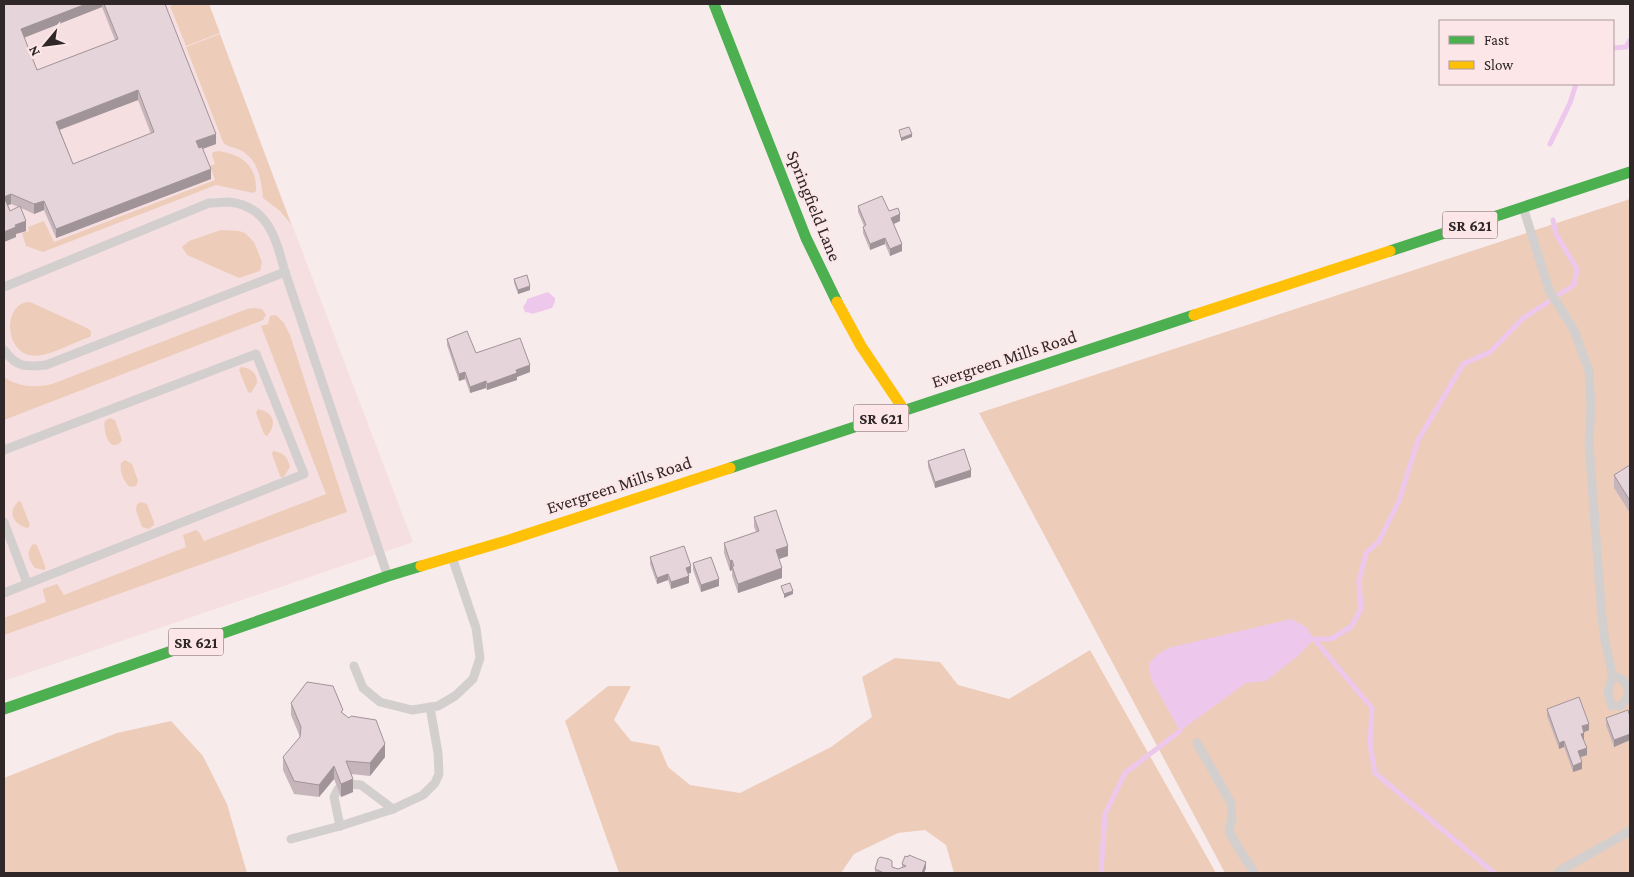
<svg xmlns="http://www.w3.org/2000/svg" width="1634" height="877" font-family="'Crimson Pro',serif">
<rect width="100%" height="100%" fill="#f8ebec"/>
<path fill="#f6dfe1" d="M4,4H208L413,542L4,681Z"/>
<g fill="#edcdb9">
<path d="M175,4H209L220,33L186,46L170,6Z"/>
<path d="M220,34L291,224L280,211L263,198C261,179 259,160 240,150C234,147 227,147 223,142L186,47Z"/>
<path d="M219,151C242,155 257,165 256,191L253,193L216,185L43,252L26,246L22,233L29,231L28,227L44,221L54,242L215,180L210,166L215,164L212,155L213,152Z"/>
<path d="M1630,199V873H1225L979,413Z"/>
<path d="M221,230L239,231L245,233L254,242L262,262L260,271L239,278L187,255L182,247L189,241Z"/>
<path d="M30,302L87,328L91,331V334L90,337C75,342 57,352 42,355C4,363 0,302 30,302Z"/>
<path d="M254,308L262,309L266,315L263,320L4,420V377C18,387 36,388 52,384L247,309Z"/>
<path d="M276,315L284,323L290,335L347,512L4,635V618L46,602L43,591V589L57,584L64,595L186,547L183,535L196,530L199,532L204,541L326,494L261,326L268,324L270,316Z"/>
<path d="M241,367C251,368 257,373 257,383L251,393L248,392L239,370Z"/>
<path d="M258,409C273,412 278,423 267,436L264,434L256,413Z"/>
<path d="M110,418L115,420L122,440L119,444C115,445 113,446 110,443C106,438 103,426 105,421Z"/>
<path d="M273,451C284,453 287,456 290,467L283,478L280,476L272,454Z"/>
<path d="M125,460L132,464L138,481L136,486L130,487C124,483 119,470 121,463Z"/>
<path d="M19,501L21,502L30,525L28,528C14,525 6,512 19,501Z"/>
<path d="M141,502L147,504L154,522V525L149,529L142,527L136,510L137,504Z"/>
<path d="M33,544L37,545L45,566V570L35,568C28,560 26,552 33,544Z"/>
<path d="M1090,650L1216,873H954L946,845L925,830L898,833L854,854L841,873H619L565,721L608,686H631L614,720L631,741L659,746L668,767L690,785L740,793L831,747L872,717L862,677L895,658L940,662L958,685L1009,699Z"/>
<path d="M171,721L203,756L227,804L247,873H4V778L117,733Z"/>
</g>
<g fill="#edc8ec">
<path d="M548,292L555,298V302L552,308L532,314L531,313L525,312L523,307L527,301V299Z"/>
<path d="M1291,619L1306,627L1314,639L1299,655L1266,681L1246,683L1180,731L1151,679L1149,663L1157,655L1168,648Z"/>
</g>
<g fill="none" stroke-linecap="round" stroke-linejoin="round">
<g stroke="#edc8ec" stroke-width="5">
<path d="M1613,48L1626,47L1630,40"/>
<path d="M1550,144L1570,103L1576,84"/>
<path d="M1553,220L1556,234L1577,269L1574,285L1558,295"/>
<path d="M1314,639H1331L1351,627L1361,609L1359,581L1366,553L1379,541L1399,501L1418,440L1436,410L1463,364L1490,352L1523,318L1548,302"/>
<path d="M1314,639L1372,708L1370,745L1375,773L1494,873"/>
<path d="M1101,873L1105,814L1125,773L1180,731"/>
</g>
<g stroke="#d3cfcf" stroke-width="9">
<path d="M1524,210L1549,290L1574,330L1589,371L1591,407L1589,443L1602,618L1605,641L1613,677C1623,677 1625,682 1629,691L1626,700L1620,706H1612C1607,694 1607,688 1613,677"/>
<path d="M4,287L209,203C216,203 223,202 229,202C269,206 276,240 285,272L387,574"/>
<path d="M4,350C17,368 26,367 46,365L285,272"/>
<path d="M4,450L256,354L304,474L4,593"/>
<path d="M4,522L27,583"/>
<path d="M354,666L363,688L380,702L412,710L438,706L455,696L473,679L480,658L476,628L453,560"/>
<path d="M1197,743L1231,803L1232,819L1229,830C1235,845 1246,859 1254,873"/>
<path d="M340,826L334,797L338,789L349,784L361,785L393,809"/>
<path d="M291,839L340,826L393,809L423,795L435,783L439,774L438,753L430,707"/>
<path d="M1558,873L1561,870L1630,831"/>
</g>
<g stroke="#4caf50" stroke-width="11">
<path d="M714,4L806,238L837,302"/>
<path d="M1390,251L1630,172"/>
<path d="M730,468L1194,315"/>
<path d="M4,709L388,576L421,566"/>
</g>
<g stroke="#ffc107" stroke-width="11">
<path d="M837,302L861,346L904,410"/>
<path d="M1194,315L1390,251"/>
<path d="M421,566L509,540L730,468"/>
</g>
</g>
<g fill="#c6b6bc" fill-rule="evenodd">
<path d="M4,4H165L216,144L203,149L211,179L56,238L44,210L34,214L21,208L26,231L16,234V237L4,242ZM102,7L115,40L37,70L24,37ZM138,100L151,134L73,164L60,130ZM11,204L19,207L10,211L8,205Z"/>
<path d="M858,206L889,211L900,221L894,224L902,251L890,256L885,244L870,250L863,233V227L864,226L858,212Z"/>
<path d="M514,279L530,290L518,294L514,283Z"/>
<path d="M447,339L476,353L530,372L517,377V380L487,390L486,388L470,393L465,379L459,381L447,345Z"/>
<path d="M928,461L971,477L935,488L928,467Z"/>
<path d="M1630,465V513L1614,488V475Z"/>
<path d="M754,517L788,556L779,559L782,578L738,593L732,576V570L730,571L724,553V543L756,532L754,527Z"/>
<path d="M650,557L691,573H688L689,583L671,589L668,580L657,584L650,564Z"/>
<path d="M693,563L719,586L701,592L693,570Z"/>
<path d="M291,703L343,713L385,757L370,776L351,774L353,792L341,797L334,779L319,797L294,794L283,770V757L300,737L291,715Z"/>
<path d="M1547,709L1589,730L1584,732V739L1587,755L1580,757L1582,769L1573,772L1564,747L1559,749L1547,716Z"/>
<path d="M1630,717V740L1614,747L1606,725V718Z"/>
<path d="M902,864L926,868L924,873H875V869L892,867L898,869L902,868Z"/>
</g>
<g fill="#a19499">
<path d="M86,4H102V7L21,39V29Z"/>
<path d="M138,90V100L56,131V122Z"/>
<path d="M216,134V144L196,151V141Z"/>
<path d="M912,134V137L901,141V138Z"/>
<path d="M211,169V179L56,238V229Z"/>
<path d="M11,194V204L4,207V197Z"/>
<path d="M44,201V210L34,214V204Z"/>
<path d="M900,214V221L891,225V218Z"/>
<path d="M26,221V231L16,234V237L4,242V232L15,225Z"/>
<path d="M885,238V244L870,250V244Z"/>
<path d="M902,244V251L890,256V249Z"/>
<path d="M530,286V290L518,294V290Z"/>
<path d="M530,365V372L517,377V380L487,390V384L516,370Z"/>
<path d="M465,372V379L459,381V374Z"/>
<path d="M486,381V388L470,393V387Z"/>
<path d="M971,470V477L935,488V482Z"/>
<path d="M788,546V556L776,560V550Z"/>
<path d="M732,560V570L730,571V561Z"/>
<path d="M691,566V573L686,574V568Z"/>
<path d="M782,568V578L738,593V584Z"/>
<path d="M668,574V580L657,584V578Z"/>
<path d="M689,576V583L671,589V582Z"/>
<path d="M719,579V586L701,592V585Z"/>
<path d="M793,591V594L784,598V594Z"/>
<path d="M1589,724V730L1582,733V726Z"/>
<path d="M1584,733V739L1581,740V734Z"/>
<path d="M1630,734V740L1614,747V740Z"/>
<path d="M1564,741V747L1559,749V743Z"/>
<path d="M385,744V757L370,776V763Z"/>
<path d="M1587,748V755L1578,758V751Z"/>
<path d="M1582,762V769L1573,772V766Z"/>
<path d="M334,766V779L319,797V785Z"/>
<path d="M353,779V792L341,797V784Z"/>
<path d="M926,862V868L924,873H922Z"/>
</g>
<g fill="#e6d4db" stroke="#a19499" fill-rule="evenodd">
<path d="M4,4H86L21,29L37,70L118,39L104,4H165L216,134L196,141L199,148L202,147L211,169L56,229L44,201L34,204L11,194L4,197L10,211L20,206L26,221L15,225L16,227L4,232ZM138,90L154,132L73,164L56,122Z"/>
<path d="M909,127L912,134L901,138L899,130Z"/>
<path d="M882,196L889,211L898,208L900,214L891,218L902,244L890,249L885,238L870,244L863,227L866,225L858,206Z"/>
<path d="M527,275L530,286L518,290L514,279Z"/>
<path d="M467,331L476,353L520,338L530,365L516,370L517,373L487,384L486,381L470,387L465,372L459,374L447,339Z"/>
<path d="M964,449L971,470L935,482L928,461Z"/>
<path d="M1630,465V501L1614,475Z"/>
<path d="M776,510L788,546L776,550L782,568L738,584L732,566H734L732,560L730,561L724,543L759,531L754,517Z"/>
<path d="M684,546L691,566L686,568L689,576L671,582L668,574L657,578L650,557Z"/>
<path d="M711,557L719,579L701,585L693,563Z"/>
<path d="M790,583L793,591L784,594L781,586Z"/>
<path d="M307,682L333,686L343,710L341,712L349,718L351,716L376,720L385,744L370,763L346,761L353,779L341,784L334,766L319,785L294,781L283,757L300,737L301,727L291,703Z"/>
<path d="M1579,697L1589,724L1582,726L1584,733L1581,734L1587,748L1578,751L1582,762L1573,766L1564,741L1559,743L1547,709Z"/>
<path d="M1628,710L1630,717V734L1614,740L1606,718Z"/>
<path d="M909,855L926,862L922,873H884L875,869L878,859L880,857L889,859L892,861V867L898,869L906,866L902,864L905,856L908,857Z"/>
</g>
<g text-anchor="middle" stroke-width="4" stroke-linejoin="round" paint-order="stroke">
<g fill="#fde6e8" stroke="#6d6062" stroke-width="1">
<rect x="1442.5" y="211.5" width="55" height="27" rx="4"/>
<rect x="853.5" y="404.5" width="55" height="27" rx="4"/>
<rect x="168.5" y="628.5" width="55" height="27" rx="4"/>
</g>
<g font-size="16" font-weight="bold" fill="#2f2728">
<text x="1470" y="231">SR 621</text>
<text x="881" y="424">SR 621</text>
<text x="196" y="648">SR 621</text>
</g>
<g font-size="18" fill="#2f2728" stroke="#fde6e8">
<text transform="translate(814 206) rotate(68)" y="6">Springfield Lane</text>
<text transform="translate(1004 359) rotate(-18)" y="6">Evergreen Mills Road</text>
<text transform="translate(619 485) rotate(-18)" y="6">Evergreen Mills Road</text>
</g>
</g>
<rect width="1634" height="877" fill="none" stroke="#2f2728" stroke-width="10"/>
<rect x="1439" y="20" width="175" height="65" fill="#fde6e8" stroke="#ab9a9b"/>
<rect x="1449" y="36" width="25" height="8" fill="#4caf50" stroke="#ab9a9b"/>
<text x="1484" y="45" font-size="15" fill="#2f2728">Fast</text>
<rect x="1449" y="61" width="25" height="8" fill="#ffc107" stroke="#ab9a9b"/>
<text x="1484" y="70" font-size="15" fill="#2f2728">Slow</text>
<g transform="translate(45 45) rotate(241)" stroke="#fde6e8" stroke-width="4" paint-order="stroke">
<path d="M0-4L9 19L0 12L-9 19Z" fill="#2f2728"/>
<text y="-8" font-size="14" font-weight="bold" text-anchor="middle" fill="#2f2728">N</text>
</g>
</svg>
